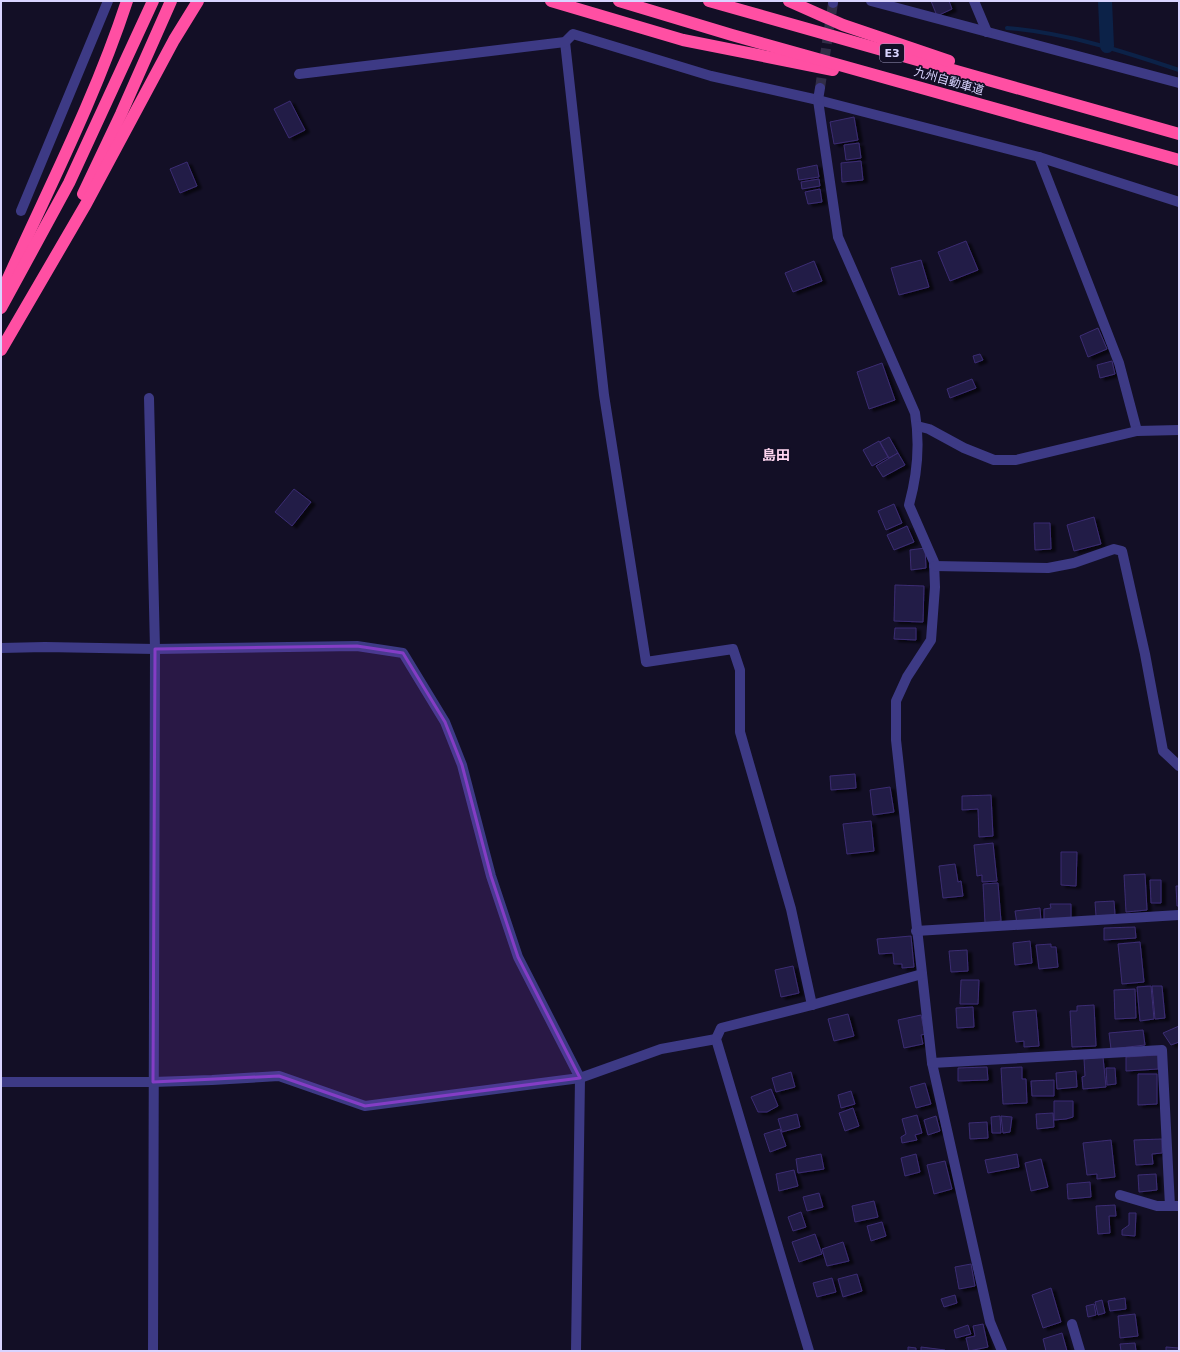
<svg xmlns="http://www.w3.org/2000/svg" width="1180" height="1352" font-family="'DejaVu Sans','Noto Sans JP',sans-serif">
<defs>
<filter id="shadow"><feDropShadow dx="4.5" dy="2.5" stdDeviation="1" flood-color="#0009"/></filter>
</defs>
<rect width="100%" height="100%" fill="#130f26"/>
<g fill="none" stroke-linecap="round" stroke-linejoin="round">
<path stroke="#0c2248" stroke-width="4" d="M1007,28C1067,33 1122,51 1179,70"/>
<path stroke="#0c2248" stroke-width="14" d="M1105,1L1107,46"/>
</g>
<g fill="#241b47" stroke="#3b2d73" filter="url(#shadow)">
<path d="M931,1H949L952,9L937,16Z"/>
<path d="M290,101L305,130L289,138L274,109Z"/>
<path d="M854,117L858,140L834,144L830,122Z"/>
<path d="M859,143L861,158L846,160L844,145Z"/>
<path d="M861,161L863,180L842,182L841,163Z"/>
<path d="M187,162L197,186L180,193L170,169Z"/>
<path d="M817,165L819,177L799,180L797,169Z"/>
<path d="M819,179L820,186L802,189L801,182Z"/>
<path d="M820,189L822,202L808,204L805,192Z"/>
<path d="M966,241L978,270L950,281L938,252Z"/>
<path d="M921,260L929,287L899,295L891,268Z"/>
<path d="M814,261L822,281L793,292L785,273Z"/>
<path d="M1098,328L1107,349L1088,357L1080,336Z"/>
<path d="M980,354L983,360L975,363L973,356Z"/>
<path d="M1112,361L1115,374L1100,378L1097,365Z"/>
<path d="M882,363L895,400L869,409L857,372Z"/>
<path d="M972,379L976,388L950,398L947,389Z"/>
<path d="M889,437L898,453L889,458L880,442Z"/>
<path d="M879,441L888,457L872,466L863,450Z"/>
<path d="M898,453L905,465L883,477L876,466Z"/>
<path d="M294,489L311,502L292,526L275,512Z"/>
<path d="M894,504L902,523L886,530L878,511Z"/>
<path d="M1094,517L1101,544L1074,551L1067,525Z"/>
<path d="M1034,523H1050L1051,549L1035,550Z"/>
<path d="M907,526L914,542L894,550L887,535Z"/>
<path d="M925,548L926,568L911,570L910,550Z"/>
<path d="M895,585L924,586L923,622L894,621Z"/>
<path d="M895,628H916V640L894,639Z"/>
<path d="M855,774L856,788L831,790L830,776Z"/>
<path d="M890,787L894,812L873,815L870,790Z"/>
<path d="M991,795L993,836L979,837L978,809L962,810V796Z"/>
<path d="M871,821L874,851L847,854L843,824Z"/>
<path d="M993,843L997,881L982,882V875L977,876L974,845Z"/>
<path d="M1061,852H1077L1076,886L1061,885Z"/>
<path d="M955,864L958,882L961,881L963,896L943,898L939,866Z"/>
<path d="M1145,874L1147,910L1126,912L1124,875Z"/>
<path d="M1150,880H1161V903H1151Z"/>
<path d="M998,883L1001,921L985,923L983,884Z"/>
<path d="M1176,886H1179V906H1177Z"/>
<path d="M1114,901L1115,915L1096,916L1095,902Z"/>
<path d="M1050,904H1071V920L1044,921V909L1051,908Z"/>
<path d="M1040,908L1041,921L1017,924L1015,911Z"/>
<path d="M1135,927L1136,938L1104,940V928Z"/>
<path d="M911,936L914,967L902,968V964H894L893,953L879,954L877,939Z"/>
<path d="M1030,941L1032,963L1015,965L1013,943Z"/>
<path d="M1140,942L1144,982L1122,984L1118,944Z"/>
<path d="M1051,944V947H1056L1058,967L1039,969L1036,945Z"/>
<path d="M967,950L968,971L951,972L949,951Z"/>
<path d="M793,966L799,993L781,997L775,970Z"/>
<path d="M961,980H979L978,1004H960Z"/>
<path d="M1151,986L1154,1019L1140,1021L1137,987Z"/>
<path d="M1152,986H1162L1165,1018L1155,1019Z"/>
<path d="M1135,989L1136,1018L1115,1019L1114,990Z"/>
<path d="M1094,1005L1096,1046L1072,1047L1070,1011H1077V1006Z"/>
<path d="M973,1007L974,1027L957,1028L956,1008Z"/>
<path d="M1036,1010L1039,1046L1024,1047V1041L1016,1042L1013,1012Z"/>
<path d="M848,1014L854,1036L834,1041L828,1019Z"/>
<path d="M921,1015L925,1034L921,1035L923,1044L904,1048L898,1020Z"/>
<path d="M1179,1026V1042L1171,1045L1163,1033Z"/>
<path d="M1143,1030L1145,1045L1111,1049L1109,1033Z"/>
<path d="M1158,1055V1069L1126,1071V1057Z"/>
<path d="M1103,1057L1106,1087L1083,1089L1082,1077L1085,1076L1084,1059Z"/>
<path d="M987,1067L988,1080L958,1081V1068Z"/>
<path d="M1022,1067V1079H1026L1027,1103L1003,1104L1001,1068Z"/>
<path d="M1106,1068H1115L1116,1084L1107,1085Z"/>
<path d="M1076,1071L1077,1087L1057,1089L1056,1073Z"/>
<path d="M791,1072L795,1087L776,1092L772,1078Z"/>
<path d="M1138,1074H1157V1104L1138,1105Z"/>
<path d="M1054,1080V1096H1032L1031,1081Z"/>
<path d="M925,1083L931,1104L916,1108L910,1087Z"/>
<path d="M771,1089L778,1106L767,1112H758L751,1097Z"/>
<path d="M851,1091L855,1104L841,1108L838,1095Z"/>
<path d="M1054,1101H1073V1117L1066,1119L1054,1120Z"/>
<path d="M853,1108L859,1126L845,1131L839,1113Z"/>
<path d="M1053,1113L1054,1127L1037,1129L1036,1114Z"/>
<path d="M797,1114L800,1127L782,1132L778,1119Z"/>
<path d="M917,1115L922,1133L915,1135L917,1140L902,1143L901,1137L906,1134L902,1119Z"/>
<path d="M936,1116L940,1131L928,1135L924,1120Z"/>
<path d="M1000,1116L1001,1133H992L991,1117Z"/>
<path d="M1001,1116L1012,1117L1010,1132L1003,1133Z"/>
<path d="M987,1122L988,1138L970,1139L969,1123Z"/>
<path d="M780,1129L786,1146L770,1152L764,1134Z"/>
<path d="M1162,1139V1153L1152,1154L1153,1164L1136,1165L1134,1140Z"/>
<path d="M1111,1140L1115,1177L1097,1179V1174L1087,1175L1083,1143Z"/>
<path d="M821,1154L824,1169L798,1173L796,1159Z"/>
<path d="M916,1154L920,1172L905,1176L901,1158Z"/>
<path d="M1017,1154L1019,1167L988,1173L985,1160Z"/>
<path d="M1041,1159L1048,1187L1031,1191L1025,1163Z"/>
<path d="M945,1161L952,1189L934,1194L927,1165Z"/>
<path d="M794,1170L798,1186L779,1191L776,1174Z"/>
<path d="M1156,1174L1157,1190L1139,1192L1138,1175Z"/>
<path d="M1090,1182L1091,1197L1068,1199L1067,1184Z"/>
<path d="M819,1193L823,1207L807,1211L803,1197Z"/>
<path d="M874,1201L878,1217L855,1222L852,1206Z"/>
<path d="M1115,1205L1116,1216H1109L1110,1233L1098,1234L1096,1206Z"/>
<path d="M801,1212L806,1227L793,1231L788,1217Z"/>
<path d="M1129,1213H1136L1135,1236L1122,1235V1230L1129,1225Z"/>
<path d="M882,1222L886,1236L871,1241L867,1226Z"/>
<path d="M815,1234L822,1254L799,1262L792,1242Z"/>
<path d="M843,1242L849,1261L827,1266L822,1249Z"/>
<path d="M971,1264L975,1286L959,1289L955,1267Z"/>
<path d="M857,1274L862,1291L843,1297L838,1279Z"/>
<path d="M832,1278L836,1292L817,1297L813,1283Z"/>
<path d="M1051,1288L1061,1322L1043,1328L1032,1295Z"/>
<path d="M955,1295L957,1303L944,1307L941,1299Z"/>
<path d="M1125,1298L1126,1309L1110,1311L1108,1301Z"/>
<path d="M1102,1300L1105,1313L1098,1315L1095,1302Z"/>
<path d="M1094,1304L1096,1315L1088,1317L1086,1306Z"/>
<path d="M1135,1314L1138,1336L1120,1338L1118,1316Z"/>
<path d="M983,1324L988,1347L969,1351L966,1338L975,1336L973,1326Z"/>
<path d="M968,1325L971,1334L956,1338L954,1330Z"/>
<path d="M1062,1333L1067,1351H1046L1043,1339Z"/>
<path d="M1135,1343L1136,1351H1121L1120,1344Z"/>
<path d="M908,1347L916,1348V1351H908Z"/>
<path d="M921,1347L945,1350V1351H921Z"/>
<path d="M1166,1347L1179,1348V1351H1166Z"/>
</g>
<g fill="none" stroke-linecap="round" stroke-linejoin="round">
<path stroke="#312d47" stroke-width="10" stroke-dasharray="10 5" stroke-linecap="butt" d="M820,88L833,3"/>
<g stroke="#3d3a85" stroke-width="10">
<path d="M871,1L1179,83"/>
<path d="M974,1L987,32"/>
<path d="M833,3V1"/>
<path d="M565,42L604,395L646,662L733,649L740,670V732L791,909L812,1005"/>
<path d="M299,74L565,42L573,34L711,76L818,100L1039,157L1179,202"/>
<path d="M820,88L818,100L838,237L915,413C920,443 917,476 909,505L934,562L935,587L931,640L907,677L896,701V740L932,1063L990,1322L1002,1351"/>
<path d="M1039,157L1119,363L1137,431"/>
<path d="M21,211L108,1"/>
<path d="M149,398L155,649L153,1351"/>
<path d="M917,426L929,429L964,448L994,460H1016L1137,431L1179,430"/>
<path d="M934,566L1048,568L1074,563L1114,549L1122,551L1145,654L1163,751L1179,766"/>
<path d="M1,648L45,647L155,649L357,646L403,653L445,722L462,765L491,876L518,957L580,1078L576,1351"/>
<path d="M916,931L1179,915"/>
<path d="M932,1063L1162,1050L1170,1206"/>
<path d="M1,1082H153L212,1080L279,1076L365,1106L580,1078L661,1049L716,1039"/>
<path d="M1120,1195L1157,1206H1179"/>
<path d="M1072,1324L1080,1351"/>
<path d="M809,1351L716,1039L721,1028L812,1005L922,974"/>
</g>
<g stroke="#ff4fa3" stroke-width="12">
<path d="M551,1L683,40L833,70"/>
<path d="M619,1L732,35L1179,160"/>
<path d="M709,1L1179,134"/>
<path d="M789,1L843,25L949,61"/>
<path d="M83,194L121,114L171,1"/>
<path d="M1,294C44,197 94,102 127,1"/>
<path d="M1,308L69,183L153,1"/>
<path d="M1,350L86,204L174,40L198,1"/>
</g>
</g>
<path fill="#843dc5" fill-opacity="0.2" stroke="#843dc5" stroke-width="3" stroke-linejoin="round" d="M357,646L403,653L445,722L462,765L491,876L518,957L580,1078L365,1106L279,1076L153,1082L155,649Z"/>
<g text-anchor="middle" stroke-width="3.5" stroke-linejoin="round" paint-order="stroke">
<rect fill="#130f26" stroke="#9e99be" stroke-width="1" x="880" y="44" width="24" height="18" rx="3"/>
<g font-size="11" font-weight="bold" fill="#d9d4ff">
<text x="892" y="57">E3</text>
</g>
<g font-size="12" fill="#d9d4ff" stroke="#130f26">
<text transform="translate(949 81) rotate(16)" y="4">九州自動車道</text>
</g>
<g font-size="14" font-weight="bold" fill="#ffd6f0" stroke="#130f26">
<text x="776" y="460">島田</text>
</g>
</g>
<rect width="1180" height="1352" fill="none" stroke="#d9d4ff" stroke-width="4"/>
</svg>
